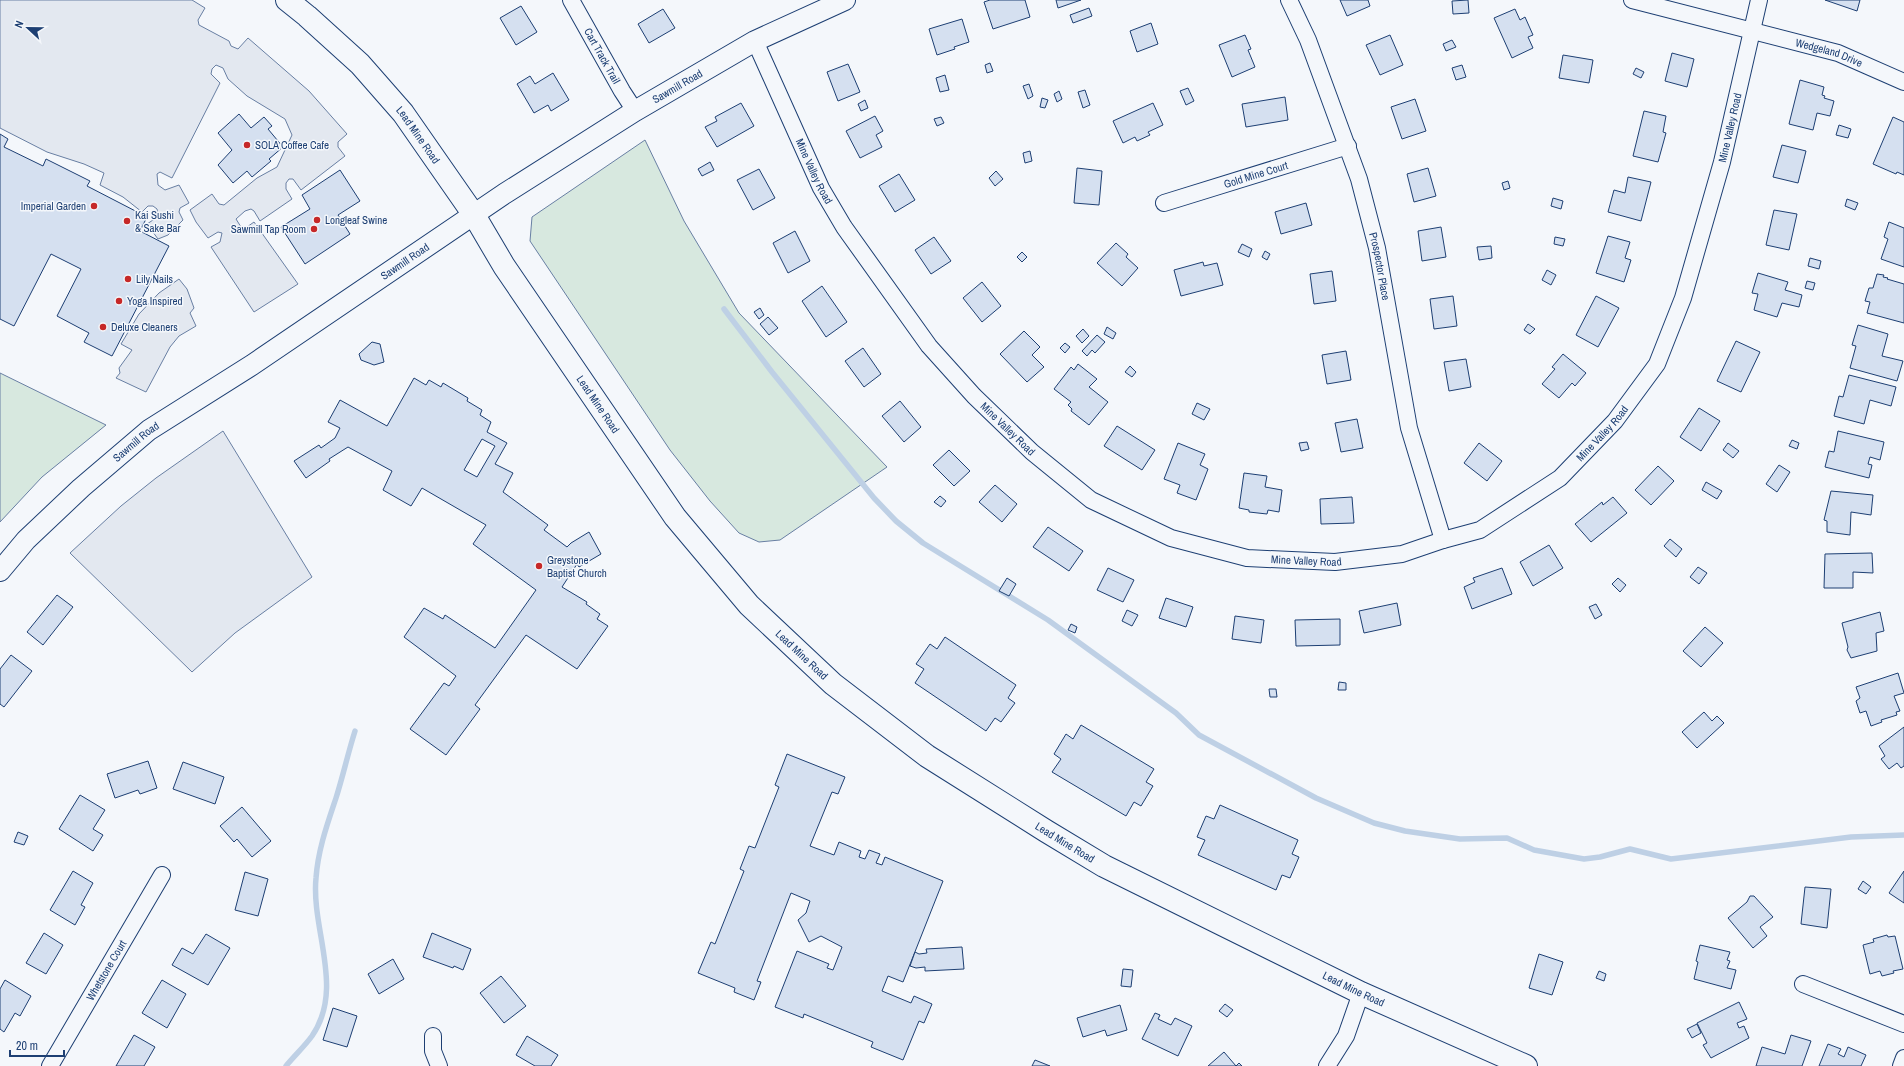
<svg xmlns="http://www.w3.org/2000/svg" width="1904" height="1066" font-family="'Archivo Narrow',sans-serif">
<rect width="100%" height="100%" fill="#f4f7fb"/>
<g fill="#d7e8df" stroke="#687fa3">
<path d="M645,140L684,221L739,313L887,467L780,540L759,542L739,533L710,501L670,450L530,241L532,217Z"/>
<path d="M0,373L106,425L42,477L0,522Z"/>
</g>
<g fill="#e3e8f0" stroke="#687fa3">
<path d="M0,0H192L205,8L198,20L199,25L229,41L231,46L238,49L248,38L309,91L347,134L338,142V147L345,156L301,190L293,179H289L286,183V189L292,199L260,221L254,211L251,209L245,211L236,219L241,227H247L254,222L298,284L254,312L211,247L220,242L222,233L218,232L208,238L196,222L190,210L212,194L219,204L224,205L257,178L277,167L292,135L285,119L247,96L228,79L223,68L216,65L212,69L211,74L220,83L172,178L160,172L157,174L158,185L165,190L179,185L189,203L180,208L179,212L183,220L168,235L158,239L147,224L156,218L158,214L157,209L153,206H148L142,212L123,197L100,185L104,173L84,164L47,152L0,128Z"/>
<path d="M179,279L187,289L194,308L190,313L196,326L179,336L170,347L146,392L116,378L120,373L119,368L132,350L121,344L139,314L159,293Z"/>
<path d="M223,431L312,577L235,633L192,672L70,553L121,506L156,478Z"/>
</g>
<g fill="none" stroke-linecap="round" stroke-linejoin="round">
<g stroke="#bed0e5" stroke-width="5.5">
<path d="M724,309L772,372L874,498L896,521L923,543L1048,620L1176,713L1199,735L1316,798L1374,823L1405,831L1460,839L1507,838L1534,850L1584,859L1600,857L1630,849L1671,859L1851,837L1904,835"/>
<path d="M286,1066C294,1056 304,1047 312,1036C345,988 311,930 316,878C318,850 327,825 336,798C343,776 348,753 355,731"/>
</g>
</g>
<g fill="#d5e0f0" stroke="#1d3f73" fill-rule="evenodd">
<path d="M990,0H1025L1030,17L993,29L984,2Z"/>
<path d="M1056,0H1081L1058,8Z"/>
<path d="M1340,0H1368L1370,6L1347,16Z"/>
<path d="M1468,0L1469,13L1453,14L1452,1Z"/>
<path d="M1825,0H1860L1857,11Z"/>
<path d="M521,6L537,32L516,45L500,18Z"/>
<path d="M1089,8L1092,16L1073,23L1070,15Z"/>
<path d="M663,9L675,28L649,43L638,24Z"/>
<path d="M1515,9L1520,20L1525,17L1533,35L1528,37L1533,48L1512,58L1494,18Z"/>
<path d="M962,19L969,42L954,47L955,49L937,55L929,29Z"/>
<path d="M1151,23L1158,44L1137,52L1130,31Z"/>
<path d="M1245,35L1251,49L1248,50L1255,67L1232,77L1219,45Z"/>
<path d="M1390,35L1403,65L1380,75L1366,45Z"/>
<path d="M1452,40L1456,47L1446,51L1443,44Z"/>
<path d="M1672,53L1694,59L1687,87L1665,81Z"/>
<path d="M1563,55L1593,60L1589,83L1559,78Z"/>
<path d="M990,63L993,71L987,73L985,65Z"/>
<path d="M848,64L860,92L838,101L827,72Z"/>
<path d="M1462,65L1466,77L1456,80L1452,68Z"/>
<path d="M1636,68L1644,72L1641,78L1633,74Z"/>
<path d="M553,73L569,100L551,111L548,105L534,113L517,84L530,76L535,84Z"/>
<path d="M945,75L949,90L940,92L936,78Z"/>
<path d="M1800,80L1824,87L1822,95L1825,96L1824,98L1834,101L1830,116L1817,113L1813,130L1789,124Z"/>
<path d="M1029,84L1033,96L1028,99L1023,86Z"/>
<path d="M1188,88L1194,101L1186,105L1180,91Z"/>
<path d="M1085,90L1090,105L1083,108L1078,92Z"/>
<path d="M1059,91L1062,99L1057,102L1054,94Z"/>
<path d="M1285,97L1288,120L1246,127L1242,104Z"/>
<path d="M1042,98L1048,100L1045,108L1040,107Z"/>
<path d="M1415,99L1426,131L1402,139L1391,107Z"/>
<path d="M865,100L868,108L861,111L858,104Z"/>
<path d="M741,103L754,126L717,147L705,127L717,121L715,117Z"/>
<path d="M1153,103L1163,125L1148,132L1150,135L1137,141L1135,137L1123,143L1113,121Z"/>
<path d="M1644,111L1666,116L1663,132L1666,133L1658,162L1633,156Z"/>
<path d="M239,114L251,128L264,117L272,126L268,129L283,147L269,159L271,161L252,177L247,171L233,183L218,165L232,150L218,133Z"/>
<path d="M875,116L883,131L876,135L882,147L860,158L846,131Z"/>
<path d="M941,117L944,123L937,126L934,119Z"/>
<path d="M1893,117L1904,122V175L1897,172L1896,174L1873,164Z"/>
<path d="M1839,125L1851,129L1848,138L1836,135Z"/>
<path d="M0,134L8,139L4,147L43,166L46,159L90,181L87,186L147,217L140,231L169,246L112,356L84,342L89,333L57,316L81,269L51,254L14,326L0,319Z"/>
<path d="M1782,145L1806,151L1798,183L1773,177Z"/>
<path d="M1030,151L1032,161L1025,163L1023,153Z"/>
<path d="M710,162L714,170L702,176L698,169Z"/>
<path d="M1077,168L1102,171L1099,205L1074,203Z"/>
<path d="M1428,168L1436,196L1414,202L1407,174Z"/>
<path d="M759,169L775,198L753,210L737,180Z"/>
<path d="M340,170L360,201L338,215L350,234L305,264L281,227L310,209L302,195Z"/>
<path d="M996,171L1003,179L995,186L989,178Z"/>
<path d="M899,174L915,200L895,212L879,186Z"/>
<path d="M1628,177L1651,182L1641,221L1608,212L1614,190L1625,193Z"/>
<path d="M1508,181L1510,188L1504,190L1502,183Z"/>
<path d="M1553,198L1563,201L1561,209L1551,206Z"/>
<path d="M1847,199L1858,203L1855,210L1845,206Z"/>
<path d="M1306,203L1312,225L1281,234L1275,212Z"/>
<path d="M1774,210L1797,214L1789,250L1766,245Z"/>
<path d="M1889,222L1904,228V267L1881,259L1888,239L1884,237Z"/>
<path d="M1441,227L1446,257L1422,261L1418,231Z"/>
<path d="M795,231L810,261L788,273L773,243Z"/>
<path d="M1608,236L1630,242L1625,258L1631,260L1624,282L1596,273Z"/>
<path d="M934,237L951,261L931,274L915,250Z"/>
<path d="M1555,237L1565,239L1563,246L1554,244Z"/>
<path d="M1116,243L1128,254L1126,257L1138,268L1122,286L1097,263Z"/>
<path d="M1242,244L1252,249L1249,257L1238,252Z"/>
<path d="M1491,246L1492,258L1479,260L1477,247Z"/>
<path d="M1265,251L1270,254L1267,260L1262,257Z"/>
<path d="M1022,252L1027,257L1022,262L1017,257Z"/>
<path d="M1810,258L1821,261L1819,269L1808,266Z"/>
<path d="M1203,262L1204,266L1217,263L1223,285L1181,296L1174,270Z"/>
<path d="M1547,270L1556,275L1551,285L1542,280Z"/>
<path d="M1332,271L1336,301L1314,304L1310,274Z"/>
<path d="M1758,273L1788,282L1785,290L1802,295L1799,307L1782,303L1777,317L1754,310L1758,294L1752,293Z"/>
<path d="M1877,274L1884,275L1883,277L1888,278L1887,279L1904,284V323L1867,313L1870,302L1865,301L1869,288H1873Z"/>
<path d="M1807,281L1815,283L1813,290L1805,288Z"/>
<path d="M982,282L1001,306L982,322L963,298Z"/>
<path d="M822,286L847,322L826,337L802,301Z"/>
<path d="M1453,296L1457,326L1434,329L1430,299Z"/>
<path d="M1596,296L1619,308L1598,347L1576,335Z"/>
<path d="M760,308L764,315L759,319L754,312Z"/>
<path d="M768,317L778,328L769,335L760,324Z"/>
<path d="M1528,324L1535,329L1530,334L1524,330Z"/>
<path d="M1858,325L1888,334L1882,356L1903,361L1897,381L1850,368L1856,346L1852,345Z"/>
<path d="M1107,327L1116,333L1113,339L1104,334Z"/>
<path d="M1083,329L1089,336L1082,343L1076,336Z"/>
<path d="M1024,331L1040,347L1032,355L1044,367L1027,382L1000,354Z"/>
<path d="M1097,335L1105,342L1095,353L1092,350L1087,356L1082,351Z"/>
<path d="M1736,341L1760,352L1741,392L1717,381Z"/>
<path d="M372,342L380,344L384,362L374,365L361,360L359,354Z"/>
<path d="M1065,343L1070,347L1065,353L1060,348Z"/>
<path d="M863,348L881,374L864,387L845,361Z"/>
<path d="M1346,351L1351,380L1327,384L1322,355Z"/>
<path d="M1563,354L1586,373L1575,386L1572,383L1559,398L1542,384L1555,369L1552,367Z"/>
<path d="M1466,359L1471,387L1449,391L1444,362Z"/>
<path d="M1078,364L1097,379L1089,387L1108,402L1089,425L1071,411L1072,409L1068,405L1071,402L1054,389L1071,367L1074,370Z"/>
<path d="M1130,366L1136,372L1132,377L1125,372Z"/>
<path d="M1849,375L1896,387L1891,406L1870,400L1864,424L1834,416L1839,396L1843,397Z"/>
<path d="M414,378L426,385L429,380L441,387L443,383L468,398L467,401L482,410L480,415L491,422L487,432L507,443L495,464L513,473L503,492L548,525L544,530L567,547L571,543L589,532L601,554L579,567L577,564L562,587L587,602L586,604L600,614L597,619L608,626L577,669L526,635L475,705L480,709L446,755L410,729L444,683L449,686L456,676L404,637L424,608L443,619L445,615L495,648L536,590L473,544L486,525L422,488L411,506L383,490L392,471L348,447L329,459L330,461L306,478L294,461L319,445L321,448L335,438L340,428L328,422L340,400L387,426ZM482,439L495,446L477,477L464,470Z"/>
<path d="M900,401L921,427L904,442L882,416Z"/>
<path d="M1197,403L1210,409L1204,420L1192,414Z"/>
<path d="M1699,408L1720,421L1701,451L1680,437Z"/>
<path d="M1357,419L1363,448L1341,452L1335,423Z"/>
<path d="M1117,426L1155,450L1142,470L1104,446Z"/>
<path d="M1838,431L1884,442L1880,460L1870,457L1868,464L1872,465L1869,478L1825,467L1829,451L1834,452Z"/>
<path d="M1792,440L1799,443L1797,449L1789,446Z"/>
<path d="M1307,442L1309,449L1301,451L1299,443Z"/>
<path d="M1178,443L1205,454L1200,465L1208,469L1196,500L1177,493L1180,485L1164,479Z"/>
<path d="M1479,443L1502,461L1487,481L1464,463Z"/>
<path d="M1728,443L1739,451L1733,458L1723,450Z"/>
<path d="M949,450L970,471L954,486L933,465Z"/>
<path d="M1779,465L1790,472L1777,492L1766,484Z"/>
<path d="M1658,466L1674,481L1651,505L1635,490Z"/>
<path d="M1244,473L1267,476L1265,487L1282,490L1279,512L1268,510L1267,514L1249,512V510L1239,508Z"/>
<path d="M1706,482L1722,491L1717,499L1702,490Z"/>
<path d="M995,485L1017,504L1002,522L979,502Z"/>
<path d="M1831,491L1873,495L1871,515L1851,512L1850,535L1827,532V521L1824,520Z"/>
<path d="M940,496L946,501L941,507L934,502Z"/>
<path d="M1352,497L1354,523L1321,524L1320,499Z"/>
<path d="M1613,497L1627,513L1591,542L1575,524L1602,502L1603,505Z"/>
<path d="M1048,527L1083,551L1069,571L1033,547Z"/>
<path d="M1670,539L1682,549L1676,557L1664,546Z"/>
<path d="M1549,545L1563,568L1533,586L1520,562Z"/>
<path d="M1872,553L1873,573L1853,572V588H1824L1825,554Z"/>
<path d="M1698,567L1707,573L1699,584L1690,577Z"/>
<path d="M1108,568L1134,580L1123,602L1097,590Z"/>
<path d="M1502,568L1512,594L1472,609L1464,587L1475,582L1473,578Z"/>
<path d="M1007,578L1016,584L1009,596L999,591Z"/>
<path d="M1618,578L1626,585L1620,592L1612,584Z"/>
<path d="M57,595L73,607L43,645L27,632Z"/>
<path d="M1166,598L1193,607L1186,627L1159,618Z"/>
<path d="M1397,603L1401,625L1364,633L1359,611Z"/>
<path d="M1596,604L1602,615L1595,619L1589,607Z"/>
<path d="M1127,610L1138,615L1132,626L1122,621Z"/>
<path d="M1880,612L1884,631L1876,633L1877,651L1851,658L1847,650L1848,647L1842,623Z"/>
<path d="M1235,616L1264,620L1261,643L1232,639Z"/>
<path d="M1340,619V645L1296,646L1295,620Z"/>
<path d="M1071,624L1077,627L1075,633L1068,630Z"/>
<path d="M1705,627L1723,643L1701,667L1683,651Z"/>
<path d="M945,637L1016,685L1008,698L1015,703L1001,722L995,718L986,731L915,683L924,669L916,664L930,644L937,649Z"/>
<path d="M11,655L32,671L4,707L0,704V669Z"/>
<path d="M1898,673L1904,693L1894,696L1900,711L1896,712L1897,715L1881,720L1882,722L1871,726L1866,711L1860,713L1856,701L1860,698L1856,687Z"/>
<path d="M1339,682L1346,683V690H1338Z"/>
<path d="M1269,689H1276L1277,697H1270Z"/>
<path d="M1704,712L1712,721L1717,716L1724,723L1697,748L1682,732Z"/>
<path d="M1081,725L1154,769L1146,782L1153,786L1141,806L1134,802L1126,816L1052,772L1061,759L1054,754L1066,734L1073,739Z"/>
<path d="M1904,727V766L1901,768L1897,763L1889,769L1881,759L1885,756L1879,746Z"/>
<path d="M787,754L845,777L838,794L832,792L810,846L834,855L839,842L861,851L859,857L865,859L869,850L880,854L876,863L882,865L885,857L943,881L903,982L888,976L882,991L911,1003L914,996L932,1004L924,1023L919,1021L903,1060L871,1047L873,1042L804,1014L803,1018L775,1007L797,951L829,964L827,968L833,970L842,947L821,936L809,942L798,920L806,913L810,901L791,893L757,981L761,982L754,1000L734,992L735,988L698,973L711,942L715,944L744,871L740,869L749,846L755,848L779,787L775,785Z"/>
<path d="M148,761L157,788L140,794L138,790L115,798L107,774Z"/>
<path d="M183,762L224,777L215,804L173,789Z"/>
<path d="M80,795L105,810L93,829L103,835L93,851L59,829Z"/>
<path d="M1220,805L1298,840L1292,854L1299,857L1290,878L1282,875L1276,890L1198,855L1205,840L1197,837L1206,816L1214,819Z"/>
<path d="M242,807L271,841L252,857L237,839L234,842L220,826Z"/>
<path d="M18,832L28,836L24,845L14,842Z"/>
<path d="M73,871L93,883L81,905L85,907L75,925L50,910Z"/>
<path d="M1904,871V903L1889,893Z"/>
<path d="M245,872L268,879L258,916L235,910Z"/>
<path d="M1863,881L1871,887L1866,894L1858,889Z"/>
<path d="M1805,887L1831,889L1827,928L1801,924Z"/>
<path d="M1750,896H1754L1773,917L1760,927L1767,936L1753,948L1728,918L1747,902Z"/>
<path d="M44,933L63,945L46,974L26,963Z"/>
<path d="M432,933L471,949L463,970L454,966L453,968L423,957Z"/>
<path d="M206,934L230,948L208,985L172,965L182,948L193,954Z"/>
<path d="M1887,935L1888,937L1895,936L1903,969L1893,971L1894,973L1882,976L1880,971L1870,974L1863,945L1874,942L1873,939Z"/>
<path d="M1700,945L1730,952L1727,960L1730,961L1727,968L1736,970L1731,989L1694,979L1698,962L1696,961Z"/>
<path d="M962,947L964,969L925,971V967L916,968L910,966L915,952L919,954L927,953L926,949Z"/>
<path d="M1539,954L1563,962L1552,995L1529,988Z"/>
<path d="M393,959L404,979L379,994L368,974Z"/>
<path d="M1123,969L1133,970L1131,987L1121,986Z"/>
<path d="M1599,971L1606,974L1604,981L1596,978Z"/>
<path d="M501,976L526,1006L504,1023L480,993Z"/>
<path d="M5,980L31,996L20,1016L15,1013L4,1032L0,1029V989Z"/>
<path d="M162,980L186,994L167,1028L142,1013Z"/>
<path d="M1739,1002L1747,1019L1737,1023L1739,1028L1744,1026L1749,1038L1711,1058L1703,1045L1707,1043L1697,1023Z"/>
<path d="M1225,1004L1233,1010L1227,1017L1219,1011Z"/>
<path d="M1120,1005L1127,1030L1107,1036L1105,1030L1083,1037L1077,1018Z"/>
<path d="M333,1008L357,1016L347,1047L323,1040Z"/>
<path d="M1155,1013L1160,1015L1158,1019L1171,1025L1175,1018L1192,1026L1178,1056L1142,1039Z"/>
<path d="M1697,1024L1701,1033L1692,1038L1687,1029Z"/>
<path d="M134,1035L155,1047L144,1066H116Z"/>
<path d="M1791,1035L1811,1041L1802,1066H1756L1762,1047L1785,1054Z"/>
<path d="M527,1036L558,1055L551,1066H535L516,1055Z"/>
<path d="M1828,1044L1841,1049L1838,1054L1844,1057L1848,1047L1866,1055L1861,1066H1819Z"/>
<path d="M1224,1052L1236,1066L1239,1063L1242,1066H1208Z"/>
<path d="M1035,1060L1050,1066H1032Z"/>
</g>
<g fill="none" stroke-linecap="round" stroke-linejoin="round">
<defs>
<g id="minor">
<path id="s1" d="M571,0L622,91L635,111"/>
<path id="s2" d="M1289,0L1308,40L1359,179L1377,248L1409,428L1443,540"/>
<path id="s3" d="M1632,0L1838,53L1904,82"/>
<path id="s4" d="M755,41L821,188L844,227L929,346L974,396L1032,452L1091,500L1171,538L1247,558L1335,562L1402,554L1443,540L1480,530L1560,478L1615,421L1657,364L1683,298L1722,162L1759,0"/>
<path id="s5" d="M1164,203L1348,146"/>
<path d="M1803,984L1904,1024"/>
<path d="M433,1036V1051L439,1066"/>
<path id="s6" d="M50,1066L162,875"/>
<path d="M1327,1066L1346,1036L1361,993"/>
<path d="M1901,1066L1904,1058"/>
</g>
<g id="tertiary">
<path id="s7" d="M0,571L26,540L81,488L149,430L252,365L504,194L635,111L755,41L845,0"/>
</g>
<g id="secondary">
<path id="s8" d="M287,0L307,16L360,64L403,113L474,215L504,266L675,517L749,605L833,684L927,756L1046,831L1104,866L1361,993L1526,1066"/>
</g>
</defs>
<use href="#minor" stroke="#1d3f73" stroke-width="18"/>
<use href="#tertiary" stroke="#1d3f73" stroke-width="22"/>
<use href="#secondary" stroke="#1d3f73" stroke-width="24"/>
<use href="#minor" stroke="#f4f7fb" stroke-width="16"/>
<use href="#tertiary" stroke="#f4f7fb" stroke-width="20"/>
<use href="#secondary" stroke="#f4f7fb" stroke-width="22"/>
</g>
<g fill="#c62828" stroke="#f4f7fb" stroke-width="1.5">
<circle cx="247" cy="145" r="4"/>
<circle cx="94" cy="206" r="4"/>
<circle cx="317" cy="220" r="4"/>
<circle cx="127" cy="221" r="4"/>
<circle cx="314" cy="229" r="4"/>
<circle cx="128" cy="279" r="4"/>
<circle cx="119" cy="301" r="4"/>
<circle cx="103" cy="327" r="4"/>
<circle cx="539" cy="566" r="4"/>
</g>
<g text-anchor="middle" stroke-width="3" stroke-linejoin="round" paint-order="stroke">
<g font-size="11" fill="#1d3f73" stroke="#f4f7fb">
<text dy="4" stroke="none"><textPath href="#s3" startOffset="204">Wedgeland Drive</textPath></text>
<text dy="4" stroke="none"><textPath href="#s1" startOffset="64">Cart Track Trail</textPath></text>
<text dy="4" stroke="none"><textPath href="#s7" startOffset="836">Sawmill Road</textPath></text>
<text dy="4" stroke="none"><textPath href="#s4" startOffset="1474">Mine Valley Road</textPath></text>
<text dy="4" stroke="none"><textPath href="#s8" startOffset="189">Lead Mine Road</textPath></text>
<text dy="4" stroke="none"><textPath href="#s4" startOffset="143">Mine Valley Road</textPath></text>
<text dy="4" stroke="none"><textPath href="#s5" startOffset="96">Gold Mine Court</textPath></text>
<text dy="4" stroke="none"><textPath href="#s7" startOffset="512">Sawmill Road</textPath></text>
<text dy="4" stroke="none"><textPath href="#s2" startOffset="282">Prospector Place</textPath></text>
<text dy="4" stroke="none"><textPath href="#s8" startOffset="513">Lead Mine Road</textPath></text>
<text dy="4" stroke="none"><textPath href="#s4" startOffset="467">Mine Valley Road</textPath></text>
<text dy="4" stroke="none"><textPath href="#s4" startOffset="1138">Mine Valley Road</textPath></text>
<text dy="4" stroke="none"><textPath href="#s7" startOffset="188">Sawmill Road</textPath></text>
<text dy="4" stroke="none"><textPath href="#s4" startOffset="803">Mine Valley Road</textPath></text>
<text dy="4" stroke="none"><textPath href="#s8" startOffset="837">Lead Mine Road</textPath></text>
<text dy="4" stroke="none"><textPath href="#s8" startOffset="1161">Lead Mine Road</textPath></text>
<text dy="4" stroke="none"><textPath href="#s6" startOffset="111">Whetstone Court</textPath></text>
<text dy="4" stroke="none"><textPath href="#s8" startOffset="1485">Lead Mine Road</textPath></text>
</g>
<g font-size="11" fill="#1d3f73" stroke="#f4f7fb" text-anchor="start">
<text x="255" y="149">SOLA Coffee Cafe</text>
<text x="86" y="210" text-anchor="end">Imperial Garden</text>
<text x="135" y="219">Kai Sushi<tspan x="135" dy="13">&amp; Sake Bar</tspan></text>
<text x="325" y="224">Longleaf Swine</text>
<text x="306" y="233" text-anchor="end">Sawmill Tap Room</text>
<text x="136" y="283">Lily Nails</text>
<text x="127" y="305">Yoga Inspired</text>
<text x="111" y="331">Deluxe Cleaners</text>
<text x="547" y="564">Greystone<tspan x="547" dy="13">Baptist Church</tspan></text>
</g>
</g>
<g transform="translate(28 28) rotate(292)" stroke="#f4f7fb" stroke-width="3" paint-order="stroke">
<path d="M0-3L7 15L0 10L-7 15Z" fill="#1d3f73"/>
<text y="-6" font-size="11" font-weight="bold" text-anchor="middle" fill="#1d3f73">N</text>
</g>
<path d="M10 1050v6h54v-6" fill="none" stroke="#1d3f73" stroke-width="2"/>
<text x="16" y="1050" font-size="12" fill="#1d3f73" stroke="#f4f7fb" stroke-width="3" paint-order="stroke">20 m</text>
</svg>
